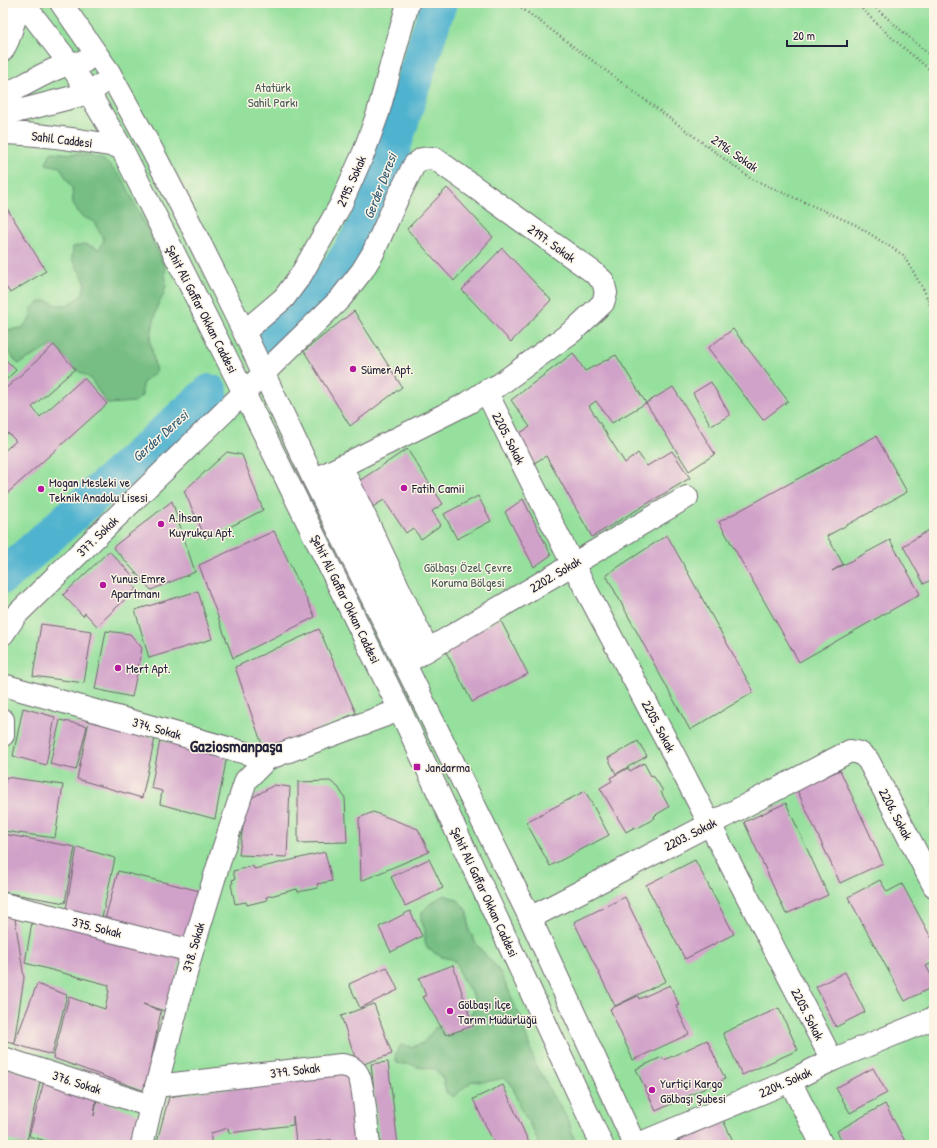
<svg xmlns="http://www.w3.org/2000/svg" width="937" height="1148" font-family="'Patrick Hand',sans-serif">
<rect width="100%" height="100%" fill="#fcf5e5"/>
<filter id="ink" filterUnits="userSpaceOnUse"><feTurbulence type="fractalNoise" baseFrequency=".025" numOctaves="2"/><feDisplacementMap in="SourceGraphic" scale="8" xChannelSelector="R" yChannelSelector="G"/><feConvolveMatrix kernelMatrix="1 2 1 2 8 2 1 2 1" color-interpolation-filters="sRGB"/></filter>
<filter id="wash" filterUnits="userSpaceOnUse"><feTurbulence type="fractalNoise" baseFrequency=".012" numOctaves="4" result="noise"/><feDisplacementMap in="SourceGraphic" scale="16" xChannelSelector="R" yChannelSelector="G"/><feGaussianBlur stdDeviation="0.9" result="paint"/><feColorMatrix in="noise" values="0 0 0 0 0 0 0 0 0 0 0 0 0 0 0 0 0 1.4 0 .05"/><feComposite in="paint" operator="in"/></filter>
<g filter="url(#wash)">
<rect width="100%" height="100%" fill="#f3e5c8"/>
<rect fill="#94e09c" stroke="#5b816c" x="3" y="3" width="931" height="1142"/>
<g fill="#77be84" stroke="#4c7060">
<path d="M51,152L86,155L104,160L123,179L165,267L166,285L164,294L157,307L150,340L156,372L142,384V396L134,402L107,404L90,378L75,369L54,345L18,364L3,345V330L22,328L30,319L31,309C50,292 48,307 66,305C72,304 78,297 83,294L85,281L72,259L73,247L85,244L99,249L104,240L94,222L80,215L73,203L72,188L60,167L46,164Z"/>
<path d="M444,895L458,900L468,912L469,930L477,945L498,969L510,993L515,1007L524,1021L525,1032L536,1066L542,1074L552,1095L559,1104L569,1123L576,1145H539L534,1132L519,1106L513,1088L509,1081L503,1078C492,1081 484,1083 472,1081L453,1097L446,1092L443,1079L435,1069L417,1067L411,1064H403L397,1063C394,1055 396,1051 401,1045L411,1047L423,1043L436,1027L446,1025L470,1015L474,1009V997L461,977L457,964L451,959L442,957L428,949L425,942V930L421,920L422,912L430,904Z"/>
</g>
<g fill="none" stroke-linecap="round" stroke-linejoin="round">
<g stroke="#50b2cf" stroke-width="36">
<path d="M271,340C288,326 305,312 319,295C338,273 358,242 370,216C382,192 387,169 394,144C409,97 423,50 439,3"/>
<path d="M3,576L12,569L210,392"/>
</g>
</g>
<g id="blocks">
<g fill="#d1a2c9">
<path d="M447,188L493,237L454,281L407,229Z"/>
<path d="M3,202L46,271L10,293L3,282Z"/>
<path d="M502,248L551,300L511,342L462,290Z"/>
<path d="M354,311L402,387L350,426L304,351Z"/>
<path d="M733,329L788,401L763,420L708,348Z"/>
<path d="M54,345L75,369L32,407L40,417L84,378L107,404L3,497V452L16,441L8,433L3,437V391Z"/>
<path d="M573,353L585,371L616,355L646,403L612,423L596,401L589,406L625,463L638,453L647,466L672,451L690,478L592,537L546,456L529,466L513,437L530,427L511,400Z"/>
<path d="M3,357L16,370L3,383Z"/>
<path d="M711,382L730,415L711,426L693,393Z"/>
<path d="M673,387L715,454L689,471L646,403Z"/>
<path d="M876,436L907,492L827,536L843,564L832,571L890,540L920,594L799,662L719,522Z"/>
<path d="M407,449L443,504L432,511L441,525L421,539L413,528L406,533L384,500L366,511L353,485Z"/>
<path d="M227,452L242,455L263,510L206,539L184,491Z"/>
<path d="M478,496L491,521L457,539L444,514Z"/>
<path d="M523,499L551,555L534,567L505,512Z"/>
<path d="M172,501L195,572L151,590L113,547Z"/>
<path d="M934,527V578L924,584L903,546Z"/>
<path d="M274,531L315,617L233,658L199,565Z"/>
<path d="M667,535L754,692L690,730L606,575Z"/>
<path d="M109,551L134,577L129,581L136,589L97,626L85,613L83,616L63,595Z"/>
<path d="M198,591L212,639L149,658L135,610Z"/>
<path d="M500,619L528,674L472,702L444,648Z"/>
<path d="M41,624L92,631L84,683L33,676Z"/>
<path d="M319,629L356,713L265,753L235,667Z"/>
<path d="M106,631L130,634L142,648L132,697L95,689Z"/>
<path d="M23,708L55,717L46,765L13,756Z"/>
<path d="M60,720L87,726L76,770L50,764Z"/>
<path d="M89,721L155,738L142,798L77,779Z"/>
<path d="M160,740L227,756L215,819L160,804L162,791L151,788Z"/>
<path d="M638,741L647,756L616,774L608,758Z"/>
<path d="M644,763L651,776L653,775L663,791L661,792L669,807L654,816L655,818L636,829L635,827L626,832L600,788L612,781L610,778L628,768L630,771Z"/>
<path d="M840,770L883,863L840,883L797,790Z"/>
<path d="M6,777L63,785L55,838L3,831V795Z"/>
<path d="M330,781L338,787L345,798L347,842L298,843V782Z"/>
<path d="M274,785L290,787L287,857L239,855L243,826L250,799Z"/>
<path d="M585,791L609,835L550,866L526,822Z"/>
<path d="M786,803L828,895L786,914L744,822Z"/>
<path d="M373,812L418,829L429,852L361,881L359,818Z"/>
<path d="M3,834L75,847L65,903L3,892Z"/>
<path d="M77,847L115,858L100,927L65,915Z"/>
<path d="M325,852L332,881L317,884L318,888L298,892L297,889L266,897L267,900L247,905L246,902L235,904L231,884L233,883L232,880L235,879L233,871L253,866L254,869Z"/>
<path d="M429,859L443,888L405,906L391,877Z"/>
<path d="M695,860L734,934L685,959L646,885Z"/>
<path d="M118,871L200,891L187,943L104,923Z"/>
<path d="M880,880L887,892L902,884L934,943V962L926,966L934,980V986L905,1001L848,897Z"/>
<path d="M625,897L666,981L615,1006L574,922Z"/>
<path d="M3,910L14,912L24,978L14,1043L3,1040Z"/>
<path d="M410,911L422,936L391,952L379,927Z"/>
<path d="M33,916L182,953L168,1012L143,1004L161,1011L145,1091L53,1058L69,997L105,1009L109,991H108L109,985L25,963Z"/>
<path d="M453,965L473,1026L446,1035L423,997L426,996L419,978Z"/>
<path d="M387,967L398,990L360,1008L349,984Z"/>
<path d="M845,972L865,1012L836,1027L816,987Z"/>
<path d="M37,984L67,995L52,1055L14,1044Z"/>
<path d="M670,985L679,1005L676,1006L689,1034L633,1060L610,1009L638,996L639,999Z"/>
<path d="M374,1004L392,1054L358,1066L341,1016Z"/>
<path d="M779,1008L798,1050L742,1075L723,1033Z"/>
<path d="M707,1040L725,1079L656,1111L636,1069L662,1057L664,1060Z"/>
<path d="M388,1062L398,1145H380L371,1064Z"/>
<path d="M3,1067L41,1078L26,1145L3,1138Z"/>
<path d="M873,1068L887,1093L850,1113L836,1088Z"/>
<path d="M349,1070L359,1145H296V1144L332,1140L296,1143L293,1116V1125L229,1133L228,1128L211,1133V1145H156L169,1097L221,1088V1090Z"/>
<path d="M44,1081L96,1099L94,1116L97,1100L142,1115L136,1145H59L29,1136Z"/>
<path d="M503,1085L530,1145H495L473,1099Z"/>
<path d="M885,1104L907,1145H844L837,1131Z"/>
<path d="M723,1120L735,1145H669Z"/>
</g>
</g>
</g>
<g filter="url(#ink)">
<use href="#blocks" fill-opacity="0" stroke="#6b666c" stroke-width="1"/>
<g fill="none" stroke-linecap="round" stroke-linejoin="round">
<defs>
<g id="minor">
<path d="M23,3L70,64L95,103L121,147L244,393L400,710L602,1145"/>
<path d="M61,3L109,72L152,150L189,221L244,332L314,480L530,918L635,1145"/>
<path d="M3,50L8,40L20,3"/>
<path d="M3,96C24,86 61,61 84,62"/>
<path d="M3,115L89,93L100,85"/>
<path d="M3,133C43,134 82,140 121,147"/>
<path d="M244,332L284,298L301,275L340,206L364,152L378,113L408,3"/>
<path d="M486,391L572,563L675,757L832,1060"/>
<path d="M344,472L424,642H415L407,640L331,480Z"/>
<path d="M3,634L16,615L340,299L362,271L373,253L398,197L414,165L422,159L434,158L593,272L603,281L606,293L603,303L573,331L499,385L486,391L468,403L314,480"/>
<path d="M414,658L687,497"/>
<path d="M3,685L267,759L400,710"/>
<path d="M3,720V735"/>
<path d="M3,904L192,951"/>
<path d="M530,918L850,751L860,753L868,760L934,886"/>
<path d="M3,1058L151,1106"/>
<path d="M790,1081L822,1145"/>
<path d="M156,1086L341,1065C348,1066 353,1067 357,1073C364,1081 367,1132 369,1145"/>
<path d="M142,1145L151,1106L192,951L222,853L246,780L267,759"/>
<path d="M636,1145L790,1081L832,1060L934,1018"/>
</g>
</defs>
<use href="#minor" stroke="#6b666c" stroke-width="24"/>
<g stroke="#6b666c" stroke-width="2.5" stroke-dasharray="1 3" stroke-linecap="butt">
<path d="M515,3L750,178L856,225L903,255L924,290L934,315"/>
<path d="M857,3C880,29 907,51 934,73"/>
<path d="M870,3L934,59"/>
</g>
<use href="#minor" stroke="#fff" stroke-width="22"/>
</g>
</g>
<g fill="#b5179e" stroke="#fcf5e5" stroke-width="1.5">
<circle cx="353" cy="369" r="4"/>
<circle cx="404" cy="488" r="4"/>
<circle cx="41" cy="489" r="4"/>
<circle cx="161" cy="524" r="4"/>
<circle cx="103" cy="585" r="4"/>
<circle cx="118" cy="668" r="4"/>
<rect x="413" y="763" width="8" height="8" rx="2"/>
<circle cx="450" cy="1011" r="4"/>
<circle cx="652" cy="1090" r="4"/>
</g>
<g text-anchor="middle" stroke-width="3" stroke-linejoin="round" paint-order="stroke">
<g font-size="13" fill="#445b58" stroke="#fcf5e5">
<text x="273" y="92">Atatürk<tspan x="273" dy="15">Sahil Parkı</tspan></text>
<text x="468" y="572">Gölbaşı Özel Çevre<tspan x="468" dy="15">Koruma Bölgesi</tspan></text>
</g>
<g font-size="13" fill="#22223b" stroke="#fcf5e5">
<text transform="translate(62 139) rotate(7)" y="5">Sahil Caddesi</text>
<text transform="translate(735 153) rotate(35)" y="5">2196. Sokak</text>
<text transform="translate(351 181) rotate(-66)" y="5">2195. Sokak</text>
<text transform="translate(552 243) rotate(36)" y="5">2197. Sokak</text>
<text transform="translate(202 309) rotate(63)" y="5">Şehit Ali Gaffar Okkan Caddesi</text>
<text transform="translate(509 438) rotate(63)" y="5">2205. Sokak</text>
<text transform="translate(97 536) rotate(-44)" y="5">377. Sokak</text>
<text transform="translate(555 574) rotate(-31)" y="5">2202. Sokak</text>
<text transform="translate(346 599) rotate(64)" y="5">Şehit Ali Gaffar Okkan Caddesi</text>
<text transform="translate(659 726) rotate(62)" y="5">2205. Sokak</text>
<text transform="translate(157 728) rotate(16)" y="5">374. Sokak</text>
<text transform="translate(896 814) rotate(62)" y="5">2206. Sokak</text>
<text transform="translate(690 834) rotate(-27)" y="5">2203. Sokak</text>
<text transform="translate(485 892) rotate(65)" y="5">Şehit Ali Gaffar Okkan Caddesi</text>
<text transform="translate(97 927) rotate(14)" y="5">375. Sokak</text>
<text transform="translate(193 947) rotate(-74)" y="5">378. Sokak</text>
<text transform="translate(808 1014) rotate(63)" y="5">2205. Sokak</text>
<text transform="translate(295 1070) rotate(-7)" y="5">379. Sokak</text>
<text transform="translate(77 1082) rotate(18)" y="5">376. Sokak</text>
<text transform="translate(785 1082) rotate(-24)" y="5">2204. Sokak</text>
</g>
<g font-size="13" fill="#22223b" stroke="#fcf5e5" text-anchor="start">
<text x="361" y="374">Sümer Apt.</text>
<text x="49" y="487">Mogan Mesleki ve<tspan x="49" dy="15">Teknik Anadolu Lisesi</tspan></text>
<text x="412" y="493">Fatih Camii</text>
<text x="169" y="522">A.İhsan<tspan x="169" dy="15">Kuyrukçu Apt.</tspan></text>
<text x="111" y="583">Yunus Emre<tspan x="111" dy="15">Apartmanı</tspan></text>
<text x="126" y="673">Mert Apt.</text>
<text x="425" y="772">Jandarma</text>
<text x="458" y="1009">Gölbaşı İlçe<tspan x="458" dy="15">Tarım Müdürlüğü</tspan></text>
<text x="660" y="1088">Yurtiçi Kargo<tspan x="660" dy="15">Gölbaşı Şubesi</tspan></text>
</g>
<g font-size="14" font-style="italic" fill="#345c76" stroke="#fcf5e5">
<text transform="translate(380 186) rotate(-69)" y="5">Gerder Deresi</text>
<text transform="translate(160 436) rotate(-42)" y="5">Gerder Deresi</text>
</g>
<g font-size="17" font-weight="bold" fill="#22223b" stroke="#fcf5e5">
<text x="236" y="752">Gaziosmanpaşa</text>
</g>
</g>
<rect width="937" height="1148" fill="none" stroke="#fcf5e5" stroke-width="16"/>
<path d="M787 40v6h60v-6" fill="none" stroke="#22223b" stroke-width="2"/>
<text x="793" y="40" font-size="12" fill="#22223b" stroke="#fcf5e5" stroke-width="3" paint-order="stroke">20 m</text>
</svg>
